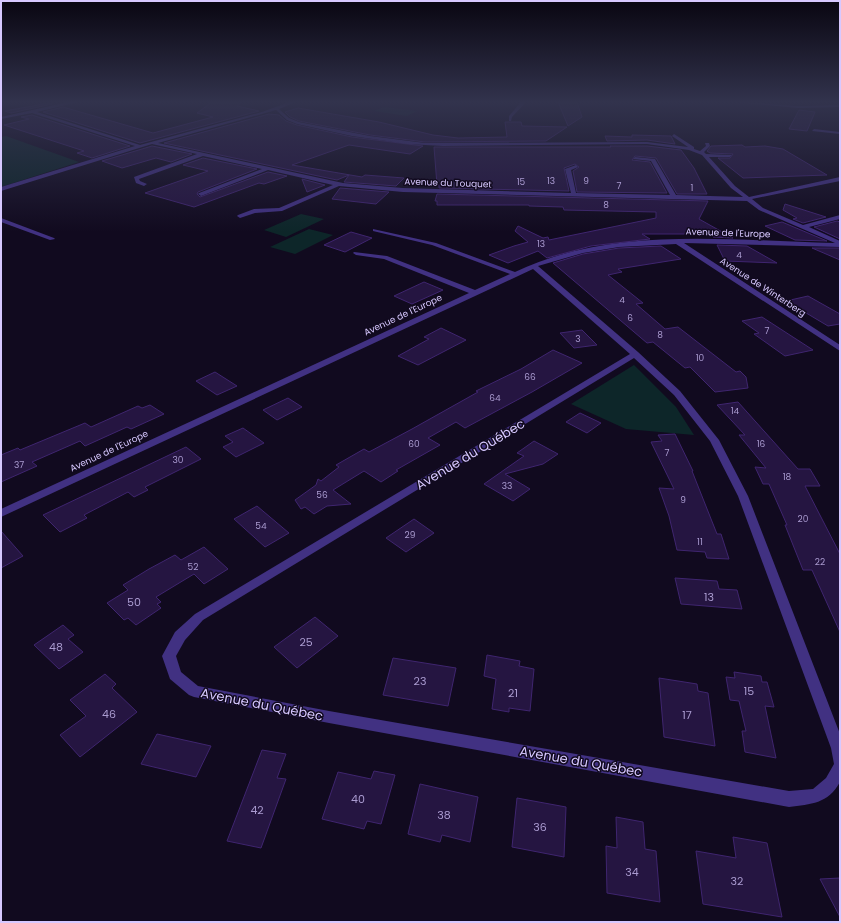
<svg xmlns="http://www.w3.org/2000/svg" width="841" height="923" font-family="Poppins,sans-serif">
<rect width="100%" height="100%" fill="#110a1f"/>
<g fill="#0d2629">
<path d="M384,107L417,111L407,116L374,111Z"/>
<path d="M6,136L79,162L1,187V137Z"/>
<path d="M301,214L324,219L286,237L264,230Z"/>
<path d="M309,229L333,235L295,254L270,247Z"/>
<path d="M634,365L676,407L694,435L626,429L571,404Z"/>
</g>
<g fill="#251541" stroke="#3f256f">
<path d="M212,102H242L237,106L259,111L140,143L43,112L63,107L153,133L213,117L197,113Z"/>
<path d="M558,102H577L582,117L568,126Z"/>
<path d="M49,103L52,104L11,113L5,111Z"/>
<path d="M298,108L379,122L433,135L458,138L507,137L505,122H521L522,126L567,127L546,141L425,142L370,135L299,121L290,117L285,112Z"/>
<path d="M799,110L815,112L807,131L789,129Z"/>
<path d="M269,114L279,115L286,121L297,125L352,137L423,146L410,154L349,145L292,165L362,177L365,175L404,178L396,186L344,182L349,175L337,180L164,143Z"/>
<path d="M32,115L130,146L92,158L77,153L84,151L4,125L29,119L21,117Z"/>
<path d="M632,135L671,136L675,144L647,140L607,141L605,136L632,137Z"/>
<path d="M742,145L745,147L765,146L783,149L827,175L743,178L718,158H730L733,154L710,153L707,151L711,146Z"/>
<path d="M152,146L192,154L171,162L156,158L122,168L102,161Z"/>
<path d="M610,146H647L681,150L694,168L707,194H677L656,158L635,156L632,160L650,162L667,193L577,192L573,171L579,167L575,164L564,168L569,191L439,188V185H437L434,147H611Z"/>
<path d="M203,158L257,169L198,192L197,194L200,197L268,172L287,176L264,184L259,183L194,207L145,193L208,171L183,165Z"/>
<path d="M302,179L325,185L307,192Z"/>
<path d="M340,188L389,192L376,204L332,199Z"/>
<path d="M437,194L708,201L699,219L733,238L713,237L711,234H642L650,239L591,246L547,258L538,251L508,263L489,255L514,246L528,242L515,231L518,226L543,238L548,237L549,240L656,218V212L564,210L563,207L529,206V205H437V201H435Z"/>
<path d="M785,204L826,217L803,223L793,219L797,218L783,210Z"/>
<path d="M837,221L840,222V239L814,227Z"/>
<path d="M782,222L827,241L795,240L765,226Z"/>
<path d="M351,232L372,238L345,252L324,245Z"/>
<path d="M717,245L747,246L777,263L725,261Z"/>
<path d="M661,246L681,259L618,269L622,272L608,275L643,303L636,304L665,329L678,327L736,372L740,371L746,377L748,388L715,392L690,367L685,368L653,342L647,343L553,263L583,254L619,248Z"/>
<path d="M812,248H840V260Z"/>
<path d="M424,282L443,290L412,304L394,296Z"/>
<path d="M808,296L840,314V324L828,326L786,301Z"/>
<path d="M762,317L813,350L785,356L754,334L759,333L742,321Z"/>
<path d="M441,328L466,340L418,365L398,356L429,339L424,337Z"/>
<path d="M582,330L597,345L574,348L560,333Z"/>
<path d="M553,350L582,363L532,392L465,428L456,422L428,438L440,445L396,470L398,471L381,482L364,471L333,490L351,504L327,506L314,514L305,507L301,509L295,500L316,485L318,479L321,481L339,467L336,465L364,449L369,452L412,429L478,392L476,391L521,369Z"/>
<path d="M215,372L237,386L217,395L196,381Z"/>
<path d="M288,398L302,407L277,420L263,410Z"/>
<path d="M738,402L798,469H810L820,486H805L840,554V632L812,570H803L785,525H787L769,484H763L755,467L766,468L739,435H745L717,405Z"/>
<path d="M150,405L164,414L131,429L127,427L85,446L80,441L32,462L37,466L1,482V455L18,448L20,450L85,423L91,427L138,406L142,408Z"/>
<path d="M580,413L601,423L587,433L566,422Z"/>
<path d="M243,428L264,443L236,457L223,447L233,442L225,436Z"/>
<path d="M675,434L693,471H692L717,534H721L729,559L707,558L705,552L677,550L669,516L659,488L674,489L651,442L662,441L658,435Z"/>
<path d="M534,441L558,454L543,464L505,474L530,489L513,501L484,484L524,456L517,453Z"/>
<path d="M186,447L201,459L145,487L148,490L134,497L128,492L84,515L87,518L60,532L43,515Z"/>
<path d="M257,506L289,533L265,547L234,519Z"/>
<path d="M414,519L434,533L406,552L386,538Z"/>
<path d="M1,531L23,556L1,568Z"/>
<path d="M204,547L228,569L204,584L194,574L156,597L161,602L157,604L161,608L136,625L128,618L124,620L107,603L128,590L123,585L149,569L175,555L181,560Z"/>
<path d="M675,578L717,581L719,589L737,590L742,609L681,604Z"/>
<path d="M315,617L338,636L297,668L274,647Z"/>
<path d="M63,625L74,635L68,639L83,652L59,669L34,645Z"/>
<path d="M487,655L520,661L519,666L534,669L530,711L509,708V712L492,709L496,679L484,676Z"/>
<path d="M393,658L456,668L448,706L383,695Z"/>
<path d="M734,672L761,676L762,682H767L774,707L765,706L776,758L745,752L742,731H746L739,701L730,700L726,677L735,678Z"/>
<path d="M105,674L116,684L112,688L137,712L80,757L60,735L86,716L70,700Z"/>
<path d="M659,678L697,684L698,691L708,693L715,746L664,737Z"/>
<path d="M157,734L211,746L196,777L141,764Z"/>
<path d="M262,750L286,754L277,778L286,779L261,848L227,841Z"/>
<path d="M374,771L395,775L381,824L367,821L364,829L322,819L338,772L371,779Z"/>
<path d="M420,784L478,797L470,842L442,835L440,842L408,834Z"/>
<path d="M517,798L566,807L564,857L512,847Z"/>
<path d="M616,817L643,822L645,849L656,851L660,902L607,893L606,846L617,848Z"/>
<path d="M733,837L767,843L782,917L703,904L696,851L736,858Z"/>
<path d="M840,878V917L820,879Z"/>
</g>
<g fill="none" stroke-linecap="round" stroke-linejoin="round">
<g fill="#413182" fill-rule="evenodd">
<path d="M68,102H78L37,112L140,145L262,112L289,102H296L279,109L289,118L299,122L370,136L425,143L647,142L688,147L672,136L674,134L694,147V149L700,151L706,146L705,143H709L710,146L704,152L706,154L732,155L730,157H709L735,186L749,197L840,177V181L752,199L763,208L803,225L840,215V219L809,227L840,241V247L684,243L840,345V351L676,244L619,247L583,253L538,266L638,352L680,391L719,440L748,496L840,734V782C828,804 811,804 789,807L329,723L194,697L189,695L170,679L162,656L175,632L195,614L630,354L533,269L1,517V509L469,293L384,259L356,255L353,253L354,252L387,256L475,290L510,274L432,245L373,231V229L436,243L515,272C613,225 730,241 835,243L759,210L747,201L403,192L339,186L282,211L255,213L240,218L237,216L238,215L254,209L279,208L333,185L268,170L201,196L198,194L199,193L262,169L203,156L139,179L140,181L147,184L144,186L136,183L134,177L197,154L152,144L1,191V187L135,146L32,113L1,119V117ZM276,110L287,120L297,124L352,136L407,144L443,146L647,144L689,150L702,155L731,188L743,197L676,195L655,159L635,157L633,159L651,161L670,195L576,193L571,170L578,167L576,165L565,169L571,193L403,188L343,183L158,143ZM634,358L674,395L710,441L738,496L831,748L834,764L826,778L813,789L789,791L329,711L198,686L181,672L176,656L185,640L203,620Z"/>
<path d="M521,102H526L512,117L511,121H509V116Z"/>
<path d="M736,102L798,106L840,105V107L798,108Z"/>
<path d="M814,129L840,132V134L812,131Z"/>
<path d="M1,218L54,238L55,239L50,240L1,222Z"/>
</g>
</g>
<linearGradient id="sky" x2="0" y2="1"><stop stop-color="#090611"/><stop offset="0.44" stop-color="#32334d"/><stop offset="1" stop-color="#32334d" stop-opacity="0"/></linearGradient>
<rect width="841" height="232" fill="url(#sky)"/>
<g text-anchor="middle" stroke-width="3" stroke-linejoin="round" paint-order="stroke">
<g font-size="9" fill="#aa9bd0">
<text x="551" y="184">13</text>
<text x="586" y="184">9</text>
<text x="521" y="185">15</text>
<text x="619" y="189">7</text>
<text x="692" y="191">1</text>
<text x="606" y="208">8</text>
<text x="541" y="247">13</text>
<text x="739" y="258">4</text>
<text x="622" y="303">4</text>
<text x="630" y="321">6</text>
<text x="767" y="334">7</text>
<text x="660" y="338">8</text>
<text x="578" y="342">3</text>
<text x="700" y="361">10</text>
<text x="530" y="380">66</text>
<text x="495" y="401">64</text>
<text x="735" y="414">14</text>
<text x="414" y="447">60</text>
<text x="761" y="447">16</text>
<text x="667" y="456">7</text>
<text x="178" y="463">30</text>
<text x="19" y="468">37</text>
<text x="787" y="480">18</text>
<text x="507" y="489">33</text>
<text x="322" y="498">56</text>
<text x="683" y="503">9</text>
<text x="803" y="522">20</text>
<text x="261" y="529">54</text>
<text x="410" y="538">29</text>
<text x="700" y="545">11</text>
<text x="820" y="565">22</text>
<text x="193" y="570">52</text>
</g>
<g font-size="9" fill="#d7c8ff" stroke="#110a1f">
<text transform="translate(448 183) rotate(2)" y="3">Avenue du Touquet</text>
<text transform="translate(728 233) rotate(2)" y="3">Avenue de l'Europe</text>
<text transform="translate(763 287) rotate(33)" y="3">Avenue de Winterberg</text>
<text transform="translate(403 315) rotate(-25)" y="3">Avenue de l'Europe</text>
<text transform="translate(109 451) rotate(-25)" y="3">Avenue de l'Europe</text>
</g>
<g font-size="11" fill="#aa9bd0">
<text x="709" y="601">13</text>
<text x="134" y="606">50</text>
<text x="306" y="646">25</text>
<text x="56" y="651">48</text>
<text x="420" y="685">23</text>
<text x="749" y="695">15</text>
<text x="513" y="697">21</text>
<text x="109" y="718">46</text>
<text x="687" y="719">17</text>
<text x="358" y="803">40</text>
<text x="257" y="814">42</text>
<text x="444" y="819">38</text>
<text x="540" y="831">36</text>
<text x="632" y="876">34</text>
<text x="737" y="885">32</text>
</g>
<g font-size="13" fill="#d7c8ff" stroke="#110a1f">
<text transform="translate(470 454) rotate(-31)" y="5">Avenue du Québec</text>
<text transform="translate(262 704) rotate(11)" y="5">Avenue du Québec</text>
<text transform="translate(581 761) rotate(10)" y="5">Avenue du Québec</text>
</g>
</g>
<rect width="841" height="923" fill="none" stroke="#d7c8ff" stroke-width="4"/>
</svg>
